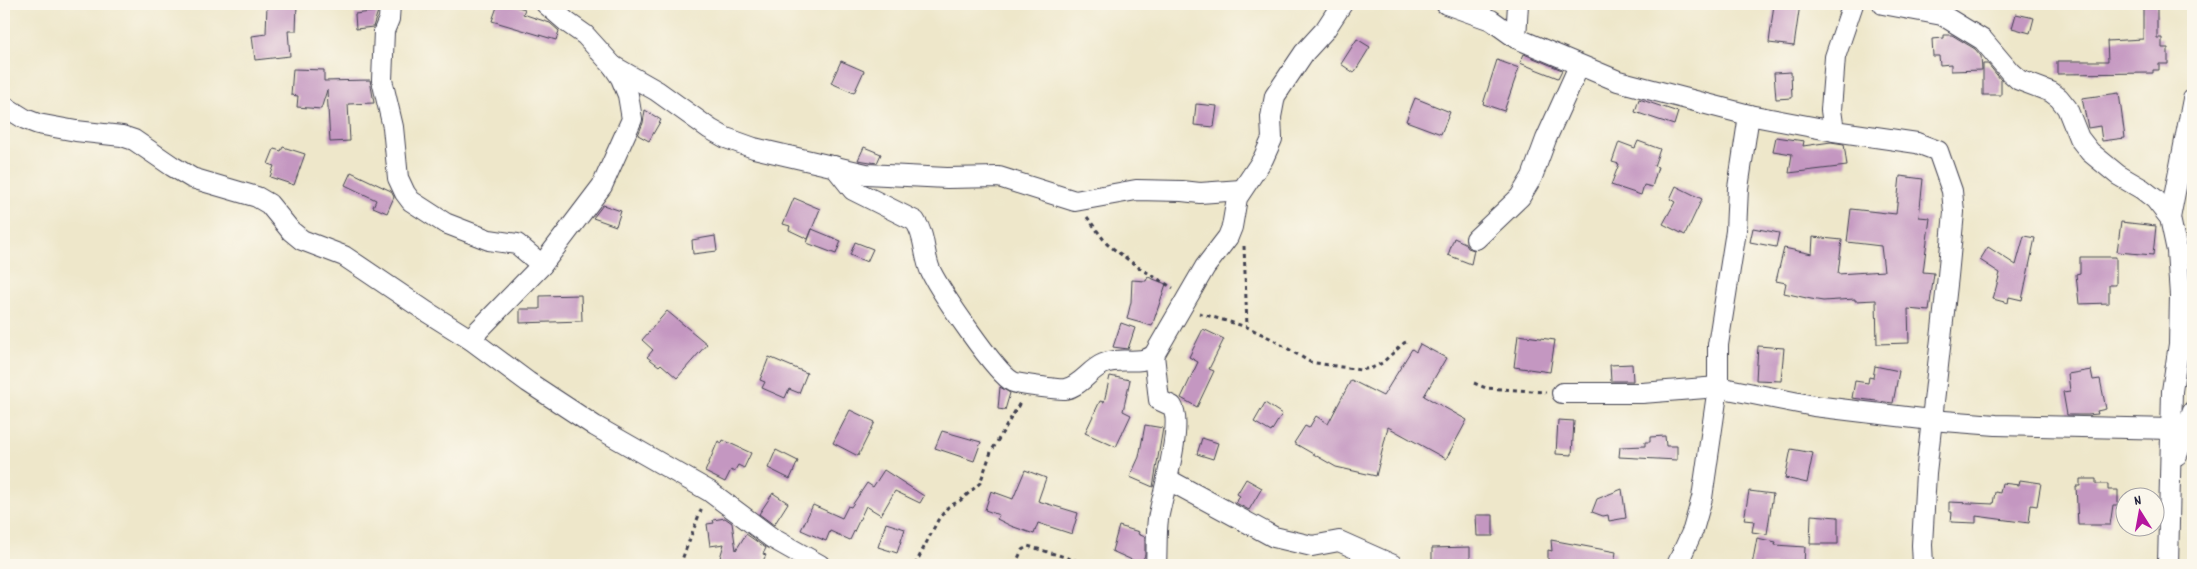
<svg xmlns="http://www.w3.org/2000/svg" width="2197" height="569" font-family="Dekko,sans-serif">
<rect width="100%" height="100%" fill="#fbf7ec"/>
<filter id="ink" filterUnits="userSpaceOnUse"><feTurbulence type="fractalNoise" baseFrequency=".02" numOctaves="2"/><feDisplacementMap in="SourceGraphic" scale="10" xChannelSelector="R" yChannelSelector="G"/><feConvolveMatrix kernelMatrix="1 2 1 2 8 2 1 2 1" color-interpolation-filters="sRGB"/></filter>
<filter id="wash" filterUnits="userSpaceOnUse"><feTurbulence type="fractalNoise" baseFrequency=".0096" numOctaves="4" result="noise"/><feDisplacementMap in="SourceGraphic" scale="20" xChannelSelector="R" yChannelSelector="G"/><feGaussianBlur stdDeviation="1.12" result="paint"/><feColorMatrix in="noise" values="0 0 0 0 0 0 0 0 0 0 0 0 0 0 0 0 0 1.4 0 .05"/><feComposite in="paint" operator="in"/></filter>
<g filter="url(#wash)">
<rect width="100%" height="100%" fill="#eee7ca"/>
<g id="blocks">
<g fill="#c497c1">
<path d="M267,4H297L296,31H288L290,56L255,60L252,36L266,34Z"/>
<path d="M498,4H507L525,9L523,14L550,23L559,31L556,40L492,21Z"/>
<path d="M1774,4H1800L1794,46L1769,43Z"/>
<path d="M2143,4H2157V38H2162V48H2168V64H2159V70H2153V73L2057,74V61H2108L2107,41L2143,39Z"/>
<path d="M378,11L373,27L356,29L355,14Z"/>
<path d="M2016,14L2034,18L2030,33L2012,28Z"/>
<path d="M1944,35H1952L1975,49L1981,56L1982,70L1951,71V64L1940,65L1939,56H1933L1932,39L1944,38Z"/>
<path d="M1357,39L1370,47L1354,73L1341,64Z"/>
<path d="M1524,54L1562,70L1558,78L1520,63Z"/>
<path d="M1497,60L1519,68L1504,111L1483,104Z"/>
<path d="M841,61L864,71L854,93L831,83Z"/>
<path d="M1983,64H1988L2001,80V95H1983Z"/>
<path d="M293,69L324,70V81L370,80L374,103L348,104L350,141L330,142L327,90L321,109L297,107L298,96L291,95Z"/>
<path d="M1791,72L1792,98L1776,99L1774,73Z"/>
<path d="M2119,93L2125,138L2102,141L2100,126L2088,128L2082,98Z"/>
<path d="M1415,98L1450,112L1441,134L1406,121Z"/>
<path d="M1639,99L1678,112L1674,125L1635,112Z"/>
<path d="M1196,104L1217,106L1214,127L1194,125Z"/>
<path d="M645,110L661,120L649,141L638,135L643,123Z"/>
<path d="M1776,137L1804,141L1803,146L1831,142L1844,144L1847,166L1789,173L1792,154L1773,151Z"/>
<path d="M1638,141L1660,149L1654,166L1658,167L1652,187L1644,185L1641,195L1611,185L1619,164L1612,162L1619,142L1635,148Z"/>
<path d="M283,147L305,154L294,185L270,177L274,166L268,164L274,149L281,151Z"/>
<path d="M864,147L881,154L877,163L858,160Z"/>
<path d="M351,172L391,191L394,197L387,213L373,207L376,200L345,185Z"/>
<path d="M1900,176L1923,179L1919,217L1930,218L1923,272L1934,273L1929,311L1908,309L1909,343L1877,344L1876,300L1855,301V299L1823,301L1811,299L1784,293L1786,283L1776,281L1784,248L1812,254L1813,237L1842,240L1838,274L1884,271L1881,246L1847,242L1851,209L1896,214Z"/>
<path d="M1676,186L1702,199L1685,235L1663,224L1675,202L1670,199Z"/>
<path d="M794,198L820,209L808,239L789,230L790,226L783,224Z"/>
<path d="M603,205L621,211L616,226L593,218Z"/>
<path d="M2121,222L2156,226L2153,255L2117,252Z"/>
<path d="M1753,228L1779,233L1776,247L1750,242Z"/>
<path d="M812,229L841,241L836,254L807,243Z"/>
<path d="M715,236L717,251L693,254L692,240Z"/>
<path d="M2024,236L2035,238L2022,300L2009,297L2008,303L1993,299L2000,273L1980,260L1988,247L2016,265Z"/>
<path d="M1454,238L1465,243L1468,248L1474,250L1471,264L1448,255Z"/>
<path d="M855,242L873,249L867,262L850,255Z"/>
<path d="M2080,257H2116V285H2109V303L2079,304L2076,274L2080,273Z"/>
<path d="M1148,277L1166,284L1152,326L1127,319L1131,302L1132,280L1146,281Z"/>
<path d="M581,295L582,321L520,323V309H540V296Z"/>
<path d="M667,311L707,344L677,378L661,364L659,366L647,357L653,350L642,340Z"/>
<path d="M1121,323L1135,328L1128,349L1113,347Z"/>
<path d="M1203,329L1224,339L1209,369L1214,371L1197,407L1181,398L1198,362L1189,357Z"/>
<path d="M1518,335L1555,340L1550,372L1514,367Z"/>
<path d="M1420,344L1446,358L1424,396L1467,420L1446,459L1388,427L1376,476L1336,467L1294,443L1305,426L1309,428L1316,416L1328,424L1351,380L1383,396L1412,349L1416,352Z"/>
<path d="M1758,346L1784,348L1781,381L1756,380Z"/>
<path d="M769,357L807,373L799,393L789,389L785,398L762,388L765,382L760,380Z"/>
<path d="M1632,364L1633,381H1611L1610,365Z"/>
<path d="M1875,366L1899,371L1893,403L1852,398L1855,381L1868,383L1869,377L1873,378Z"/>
<path d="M2091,370L2093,380L2100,379L2106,409L2097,411L2098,414L2088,415H2067L2063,392L2070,391L2068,374Z"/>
<path d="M1110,376L1130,380L1123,411L1131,415L1116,447L1085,433L1100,401L1104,402Z"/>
<path d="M1000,387L1010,393L1005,410L998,409Z"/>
<path d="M1265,403L1282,414L1271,432L1254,422Z"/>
<path d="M850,410L875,422L858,456L833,443Z"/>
<path d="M1558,420L1574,421L1572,455L1556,454Z"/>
<path d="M1145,425L1163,428L1153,487L1130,477L1139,457Z"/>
<path d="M942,431L981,442L974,461L935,448Z"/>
<path d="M1665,436L1666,446H1677V460L1619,457L1620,447L1645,446V442H1650V437Z"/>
<path d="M1202,438L1218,443L1213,459L1197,454Z"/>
<path d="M723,440L751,453L744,468L738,465L734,472L731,470L725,482L705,472L718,441L722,443Z"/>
<path d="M1791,449L1813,453L1807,483L1785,478Z"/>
<path d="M776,450L798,461L790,479L768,468Z"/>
<path d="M884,470L924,496L920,503L895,491L881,515L866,506L850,540L830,531L826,541L801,530L813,505L842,518L848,506L851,507L867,483L873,487Z"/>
<path d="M1025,470L1046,478L1038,501L1078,513L1072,534L1038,523L1034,534L1011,526L997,519L999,515L985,510L991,491L1013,499Z"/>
<path d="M1246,479L1262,488L1249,510L1236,503L1240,496L1237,494Z"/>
<path d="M2080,479H2096V484H2108V490H2118V505H2113L2110,525H2078L2076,486H2080Z"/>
<path d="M2020,480L2041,483L2037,506L2031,505L2029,523L1976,516V523L1951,522L1952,512H1949V502L1993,504L1995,492L2000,493L2002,483L2019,485Z"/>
<path d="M1622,489L1626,518L1609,521L1608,515L1603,516L1592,512L1597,499Z"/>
<path d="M1749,491L1773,494L1767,534L1752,532L1754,521L1744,520Z"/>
<path d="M773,493L788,503L774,525L759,514Z"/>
<path d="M1476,515H1493V536H1477Z"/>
<path d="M1811,515L1838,517V544H1810Z"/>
<path d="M725,518L732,523L736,550L746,534L766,548L763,554L766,555L761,565H718L724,544L710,546L707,524L714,523L713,520Z"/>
<path d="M886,523L905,529L897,553L878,547Z"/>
<path d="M1119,526L1139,532L1138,534L1145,537V555L1141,564L1112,551Z"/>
<path d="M1757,538L1776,542L1775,545L1805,547L1804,565H1752Z"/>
<path d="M1551,540L1616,552L1614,565H1548V550L1552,551Z"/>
<path d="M1470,547V565H1432V548Z"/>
</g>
</g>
</g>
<g filter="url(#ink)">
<use href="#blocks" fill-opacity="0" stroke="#414050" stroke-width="1"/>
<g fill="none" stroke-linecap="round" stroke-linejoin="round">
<defs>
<g id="minor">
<path d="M390,4L389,19L384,31L382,80L393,127L398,178L405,193L411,201L445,223L489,240L517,244L542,265"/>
<path d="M1446,4L1491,20L1516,38L1618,81L1749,115L1834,131L1917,143L1938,151L1952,191L1954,212L1948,276L1926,473L1922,545L1923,565"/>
<path d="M1883,4L1942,15L1983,40L2010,72L2019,80L2051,92L2059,98L2067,108L2079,138L2090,152L2118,175L2142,189L2155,199L2170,218L2177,251L2180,296L2179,344L2172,391L2168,565"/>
<path d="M1516,38L1518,4"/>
<path d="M613,66L657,91L710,129L726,138L754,148L866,174L947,178L999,177L1075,201L1136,190L1182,191L1200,193L1241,190"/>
<path d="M4,106L25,119L38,124L76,131L122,136L134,140L172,166L192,178L257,197L269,204L291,231L302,240L344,256L427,312L470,339L528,382L595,426L709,491L772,538L820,565"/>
<path d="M1834,131L1831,110L1835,57L1853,4"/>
<path d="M834,166L853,190L915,221C926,236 923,255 931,272C940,290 996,374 1013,382C1016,384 1061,390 1065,389C1081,386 1089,370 1103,364C1119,356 1140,366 1154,355L1205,267L1228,237L1232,227L1237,198L1263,159L1272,139L1271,117L1275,96L1304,53L1325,30L1342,4"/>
<path d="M2170,218L2193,99"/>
<path d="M1476,239L1520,197L1532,177L1546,139L1579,66"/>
<path d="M470,339L542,265L602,186L632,119L628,95L621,78L613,66L585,35L568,23L546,4"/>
<path d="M1154,355L1159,400L1172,406C1184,424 1162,496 1158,519C1156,534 1157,550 1156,565"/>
<path d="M1562,393H1642L1718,387L1814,406L1931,420L1996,425L2172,429"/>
<path d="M2177,455L2193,411"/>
<path d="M1167,479L1274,537L1312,546L1339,541L1393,565"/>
<path d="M1677,565L1693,530L1702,498L1718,387V345L1736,231L1738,188L1749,115"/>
</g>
</defs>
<use href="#minor" stroke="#414050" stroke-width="22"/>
<g stroke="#414050" stroke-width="3" stroke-dasharray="4 4" stroke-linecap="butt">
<path d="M1087,217L1107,244L1138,267L1173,288"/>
<path d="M1244,246L1247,327"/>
<path d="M1199,313L1247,327L1270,338L1310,362L1360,370L1372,368L1382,363L1404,343L1409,341"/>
<path d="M1474,383L1486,388L1546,392"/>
<path d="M680,565L702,507"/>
<path d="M915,565L938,520L948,507L961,500L980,483L991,452L1021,401"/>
<path d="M1015,565L1022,550L1028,546L1078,561L1105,565"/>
</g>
<use href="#minor" stroke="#fff" stroke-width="20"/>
</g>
</g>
<rect width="2197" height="569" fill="none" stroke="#fbf7ec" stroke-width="20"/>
<g transform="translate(2140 512) rotate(349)"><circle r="24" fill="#fbf7ec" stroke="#a4a2a5"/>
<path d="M0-4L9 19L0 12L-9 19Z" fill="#b5179e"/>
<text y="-8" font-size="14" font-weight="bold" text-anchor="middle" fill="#22223b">N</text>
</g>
</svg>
